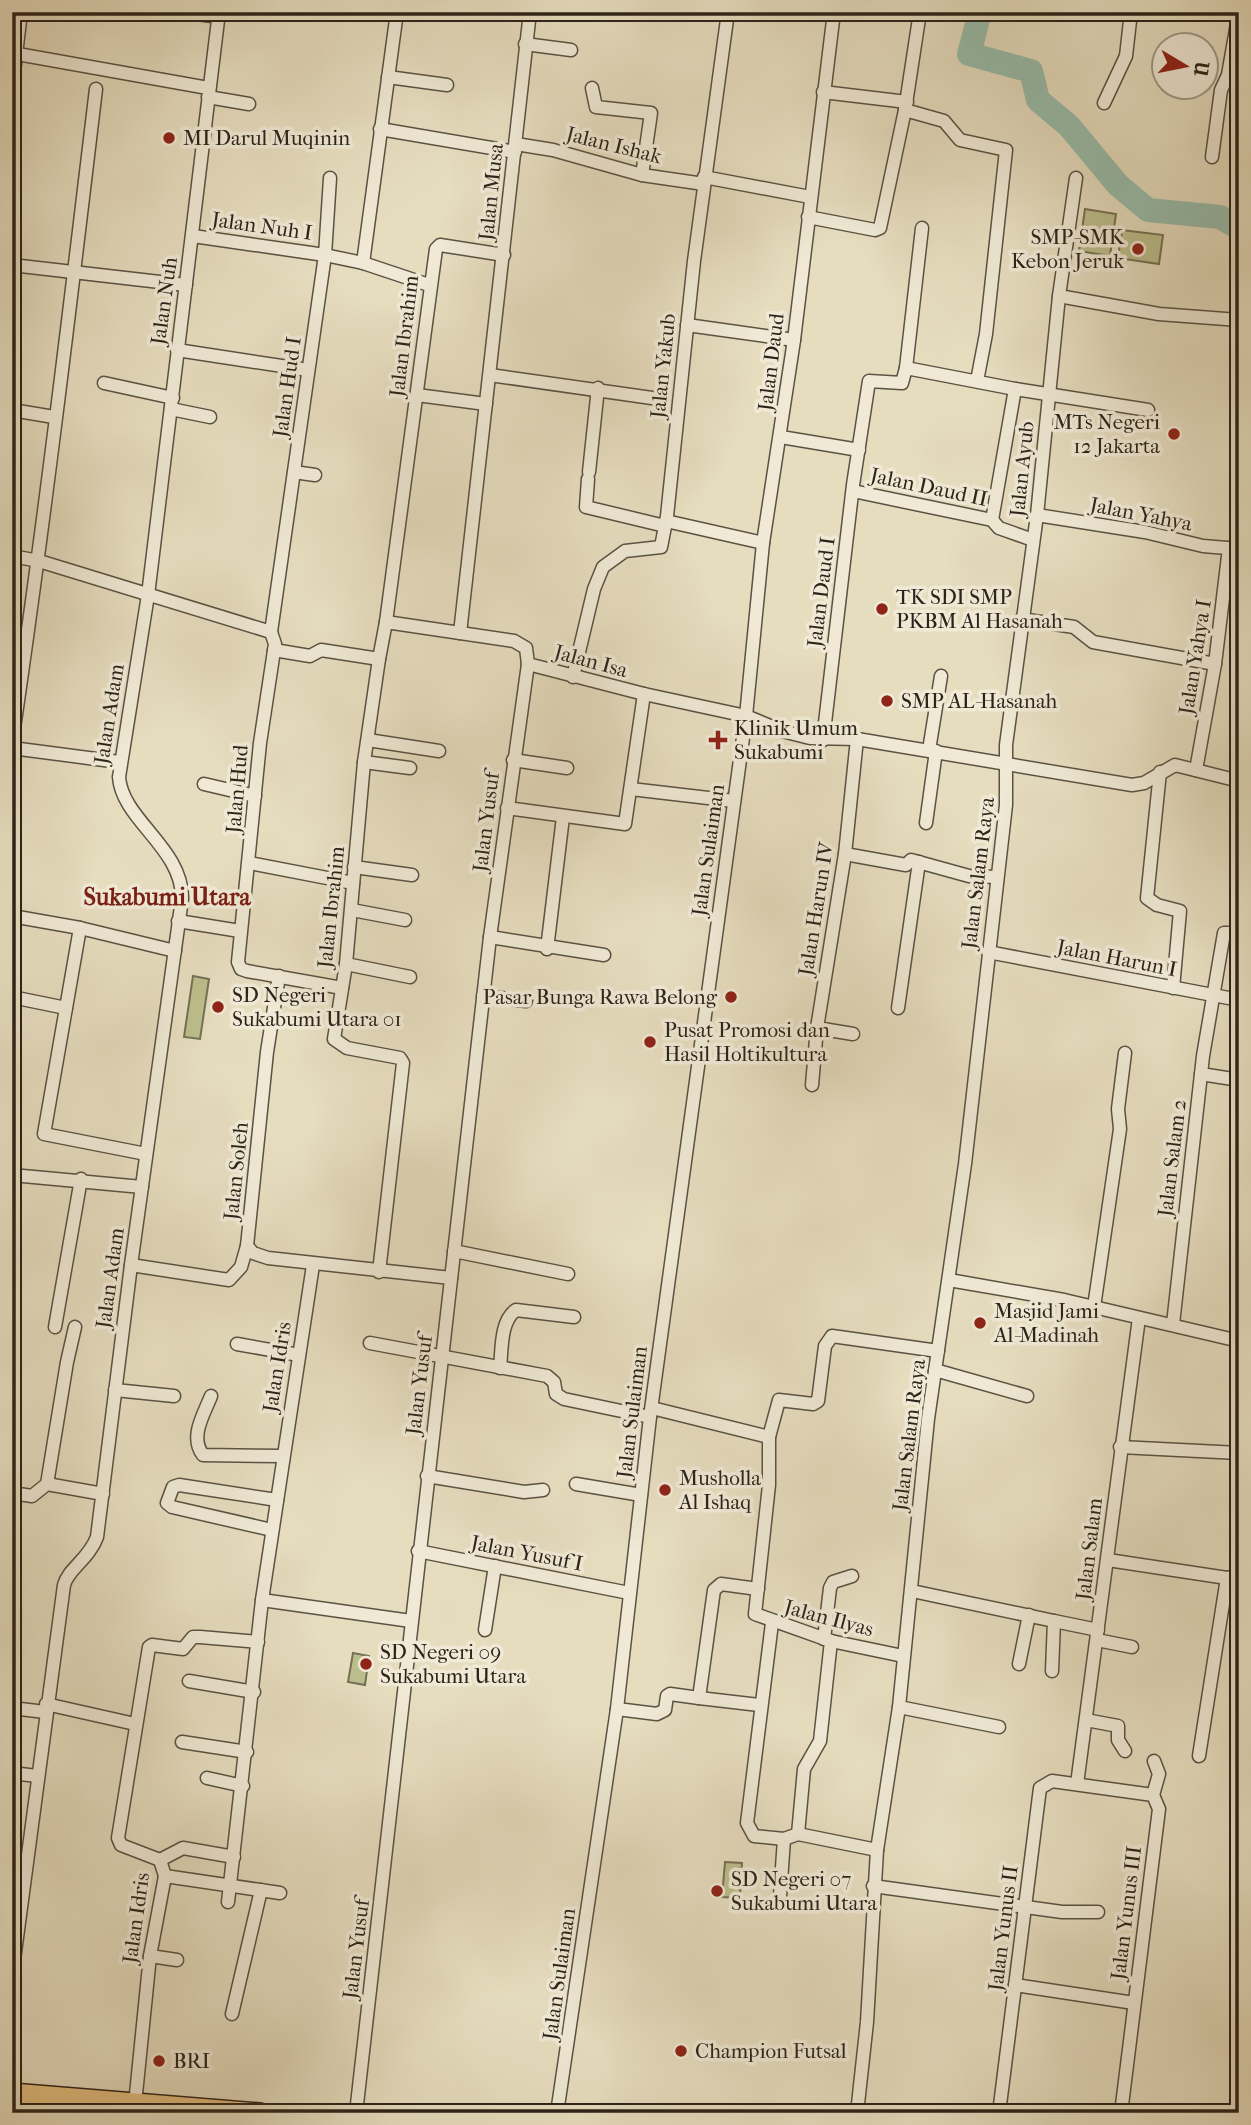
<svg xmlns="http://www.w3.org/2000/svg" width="1251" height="2125" font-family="'IM FELL French Canon',serif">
<rect width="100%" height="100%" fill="#e6ddbf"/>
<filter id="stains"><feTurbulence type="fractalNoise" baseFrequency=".00286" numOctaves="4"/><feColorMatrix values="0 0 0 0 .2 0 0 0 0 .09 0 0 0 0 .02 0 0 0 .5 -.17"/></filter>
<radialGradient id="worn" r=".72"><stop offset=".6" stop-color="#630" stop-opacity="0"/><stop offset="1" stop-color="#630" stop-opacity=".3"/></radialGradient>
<g fill="#bcbf8d" stroke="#747154" stroke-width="2">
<path d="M1085,209L1116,214L1110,256L1079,251Z"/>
<path d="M1122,230L1163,235L1159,264L1118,258Z"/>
<path d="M193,976L209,979L200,1039L184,1037Z"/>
<path d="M353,1653L369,1656L365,1685L348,1682Z"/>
<path d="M725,1862L742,1863L740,1898L722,1897Z"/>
</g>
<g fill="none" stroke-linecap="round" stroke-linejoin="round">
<path stroke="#97bdab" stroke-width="24" d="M980,12L969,54L1031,71L1038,100L1069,126L1118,185L1148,210L1220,217L1239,228"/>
<defs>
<g id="street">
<path d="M183,12L219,17"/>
<path d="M525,44L571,50"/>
<path d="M12,53L208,88"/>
<path d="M388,77L447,85"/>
<path d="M592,88L596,107L651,113L642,175"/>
<path d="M12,89L21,12"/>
<path d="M823,92L907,102"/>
<path d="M208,97L249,104"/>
<path d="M1104,103L1126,56L1131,12"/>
<path d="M905,110L944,121L960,140L1006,150L986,334L977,381"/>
<path d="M380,129L515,152"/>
<path d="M516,144L553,150L642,175L704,184"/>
<path d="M1212,157L1221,90L1228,75L1239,12"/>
<path d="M704,177L810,197"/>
<path d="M330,178L325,255L271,632L275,644L260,743L238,962L241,969L247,971L342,988"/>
<path d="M808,217L875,230L880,228L905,110L920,12"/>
<path d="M193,236L325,255L363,263L429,285"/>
<path d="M363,263L397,12"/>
<path d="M12,265L186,285"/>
<path d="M1059,296L1159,314L1239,320"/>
<path d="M687,325L794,340"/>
<path d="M177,350L308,370"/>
<path d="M906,368L922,228"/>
<path d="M490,375L652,398"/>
<path d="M104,383L173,398"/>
<path d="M417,395L486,404"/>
<path d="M171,409L210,417"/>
<path d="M12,410L54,417"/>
<path d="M781,437L859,450"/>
<path d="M294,472L315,475"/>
<path d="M589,472L598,388"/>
<path d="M588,479L586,507L665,526"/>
<path d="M853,491L992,520L999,528L1033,540"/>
<path d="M1037,515L1145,532L1203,546L1239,549"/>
<path d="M992,520L1015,389"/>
<path d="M666,521L763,543"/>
<path d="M12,556L39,561L271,632"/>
<path d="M1021,619L1074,627L1093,642L1215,664"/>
<path d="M386,622L436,249L440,245L504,255"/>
<path d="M460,633L530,12"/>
<path d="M274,650L310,656L321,650L379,659L386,622L514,641L526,648L528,664L644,694L746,716L782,731L810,738L857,739L1132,785L1144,783L1175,765L1239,781"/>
<path d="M573,677L594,589L603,567L625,551L661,547L667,516L694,261L728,12"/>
<path d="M368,740L439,751"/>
<path d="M823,740L853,485L869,381L902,383L906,368L1015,389L1148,410"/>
<path d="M12,742C44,525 70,307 96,89"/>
<path d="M12,748L119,762"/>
<path d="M929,750L941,676"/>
<path d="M513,760L567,768"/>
<path d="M364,762L410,768"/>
<path d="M1196,770L1215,664L1229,548"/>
<path d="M1160,772L1147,898L1157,905L1180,911L1173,988"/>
<path d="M204,784L255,796"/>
<path d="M631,789L734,801"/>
<path d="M507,808L625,824L644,694"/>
<path d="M926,823L936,751"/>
<path d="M845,854L906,865L911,860L969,876L997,877"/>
<path d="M250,863L353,883"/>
<path d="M354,867L412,875"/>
<path d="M352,910L405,920"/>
<path d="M12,916L80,928L175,951"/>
<path d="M178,921L240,931"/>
<path d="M80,928L44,1134L146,1154"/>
<path d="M490,937L604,955"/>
<path d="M547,949L563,817"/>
<path d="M988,952L1239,1000"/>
<path d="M346,964L410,977"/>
<path d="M483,996L526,1001"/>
<path d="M12,997L66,1008"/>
<path d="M898,1008L919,862"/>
<path d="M817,1028L853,1034"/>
<path d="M1201,1074L1239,1080"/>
<path d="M812,1085L817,1028L845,854L857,739"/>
<path d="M12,1175L142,1187"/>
<path d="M247,1246L253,1253L268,1258L451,1278"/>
<path d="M454,1251L568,1274"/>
<path d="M131,1265L229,1280L241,1267L247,1246L267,1052L279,976"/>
<path d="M379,1272L403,1063L400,1058L347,1048L334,1039L346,964L364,762L379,659"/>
<path d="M949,1280L1064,1300L1239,1341"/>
<path d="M1094,1307L1120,1129L1118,1109L1125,1053"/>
<path d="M1173,1324L1203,1056L1224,933H1239"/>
<path d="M55,1327L81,1179"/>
<path d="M370,1343L547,1376L554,1382L556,1394L564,1399L650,1417"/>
<path d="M237,1344L299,1355"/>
<path d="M500,1368C502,1350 500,1321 516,1310L574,1317"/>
<path d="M935,1370L1027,1396"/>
<path d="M115,1390L174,1396"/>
<path d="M211,1396C204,1414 189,1437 203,1455L283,1456"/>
<path d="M652,1408L769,1437L779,1400L813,1404L818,1401L825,1346L832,1336L938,1351"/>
<path d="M769,1437V1485L755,1614L831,1641L903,1656"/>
<path d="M1120,1447L1239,1453"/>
<path d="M427,1476L524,1492L543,1490"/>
<path d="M47,1484L103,1494"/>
<path d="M576,1484L641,1495"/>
<path d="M12,1493L32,1496L47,1484L67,1362L75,1327"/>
<path d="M272,1530L172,1507L167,1503L173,1487L179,1485L277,1500"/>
<path d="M418,1551L629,1593"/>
<path d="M1108,1560L1227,1578L1239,1576"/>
<path d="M912,1591L1054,1621L1052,1671"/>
<path d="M262,1600L411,1621"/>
<path d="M1054,1621L1098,1630"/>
<path d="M772,1623L747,1823L754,1836L784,1839L798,1834L877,1850"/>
<path d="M485,1630L495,1566"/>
<path d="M824,1639L830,1588L833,1582L852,1576"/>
<path d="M1097,1640L1132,1647"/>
<path d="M1019,1664L1029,1615"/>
<path d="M189,1681L254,1692"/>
<path d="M699,1698L759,1705"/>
<path d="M46,1704L135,1724"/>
<path d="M899,1707L999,1727"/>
<path d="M12,1708L45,1712"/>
<path d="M617,1709L657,1714L665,1710L667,1696L670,1694L699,1698L714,1590L721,1584L758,1589"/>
<path d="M1086,1720L1118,1726V1740L1125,1751"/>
<path d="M182,1742L247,1752"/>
<path d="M1199,1756L1227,1578"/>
<path d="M12,1773L37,1776"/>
<path d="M207,1778L243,1786"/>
<path d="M1077,1784L1139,1318"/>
<path d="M1153,1795L1159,1774L1154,1761"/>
<path d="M798,1834L804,1769L820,1741L831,1641"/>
<path d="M160,1860L183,1848L234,1857"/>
<path d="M165,1876L280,1893"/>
<path d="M873,1886L1062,1912H1098"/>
<path d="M780,1896L784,1839"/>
<path d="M228,1902L262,1600L313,1265"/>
<path d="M150,1956L177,1960"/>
<path d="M12,1975L64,1585C68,1569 89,1559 97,1537L131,1265L182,899C183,848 122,820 119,777L148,595L219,12"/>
<path d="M1015,1985L1134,2003"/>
<path d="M232,2014L261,1890"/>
<path d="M135,2104L150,1956L165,1876L160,1860L121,1845L118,1838L149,1647L152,1645L183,1649L193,1637H200L258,1642"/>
<path d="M66,2113L67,2112"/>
<path d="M356,2113L490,937L528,664"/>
<path d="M557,2113L617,1709L650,1417L746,716L763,543L794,340L834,12"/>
<path d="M857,2113L867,2022L877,1850L899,1707L928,1419L965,1164L1006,805V745L1037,515L1059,296L1076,178"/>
<path d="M999,2113L1040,1788L1052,1781L1153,1795L1159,1809L1121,2113"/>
</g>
<path id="primary" d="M12,2093L260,2113"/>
</defs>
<use href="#street" stroke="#5a5243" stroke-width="15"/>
<use href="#primary" stroke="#2c231a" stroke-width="22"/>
<use href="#street" stroke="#efe9d5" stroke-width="12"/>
<use href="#primary" stroke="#e3be80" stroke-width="19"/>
</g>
<g fill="#8f2418" stroke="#efe9d5" stroke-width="2.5">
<circle cx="169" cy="138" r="7"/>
<circle cx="1138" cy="249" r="7"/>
<circle cx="1174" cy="434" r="7"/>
<circle cx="882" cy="609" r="7"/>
<circle cx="887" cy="701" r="7"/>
<path d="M714.5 729.5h7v7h7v7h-7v7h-7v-7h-7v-7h7z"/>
<circle cx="731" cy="997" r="7"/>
<circle cx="218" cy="1007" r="7"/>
<circle cx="650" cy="1042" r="7"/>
<circle cx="980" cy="1323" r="7"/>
<circle cx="665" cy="1490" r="7"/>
<circle cx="366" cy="1664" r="7"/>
<circle cx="717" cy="1891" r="7"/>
<circle cx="681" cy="2051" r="7"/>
<circle cx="159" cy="2061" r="7"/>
</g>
<g text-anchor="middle" stroke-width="7" stroke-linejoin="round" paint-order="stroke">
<g font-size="21" fill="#2c231a" stroke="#efe9d5" text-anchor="start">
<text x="183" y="145">MI Darul Muqinin</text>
<text x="1124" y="244" text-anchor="end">SMP-SMK<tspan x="1124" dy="24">Kebon Jeruk</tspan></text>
<text x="1160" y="429" text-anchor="end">MTs Negeri<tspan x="1160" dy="24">12 Jakarta</tspan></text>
<text x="896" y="604">TK SDI SMP<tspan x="896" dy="24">PKBM Al Hasanah</tspan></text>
<text x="901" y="708">SMP AL-Hasanah</text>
<text x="734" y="735">Klinik Umum<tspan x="734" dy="24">Sukabumi</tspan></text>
<text x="232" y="1002">SD Negeri<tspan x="232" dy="24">Sukabumi Utara 01</tspan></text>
<text x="717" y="1004" text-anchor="end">Pasar Bunga Rawa Belong</text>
<text x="664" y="1037">Pusat Promosi dan<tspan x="664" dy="24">Hasil Holtikultura</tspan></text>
<text x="994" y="1318">Masjid Jami<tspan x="994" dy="24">Al-Madinah</tspan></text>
<text x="679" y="1485">Musholla<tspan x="679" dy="24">Al Ishaq</tspan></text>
<text x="380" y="1659">SD Negeri 09<tspan x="380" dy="24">Sukabumi Utara</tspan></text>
<text x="731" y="1886">SD Negeri 07<tspan x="731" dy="24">Sukabumi Utara</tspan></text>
<text x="695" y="2058">Champion Futsal</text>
<text x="173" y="2068">BRI</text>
</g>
<g font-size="21" fill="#2c231a" stroke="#efe9d5">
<text transform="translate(614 145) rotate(14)" y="7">Jalan Ishak</text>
<text transform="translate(491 192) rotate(-84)" y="7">Jalan Musa</text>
<text transform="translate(262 226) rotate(8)" y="7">Jalan Nuh I</text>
<text transform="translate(164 301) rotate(-82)" y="7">Jalan Nuh</text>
<text transform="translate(404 336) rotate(-83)" y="7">Jalan Ibrahim</text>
<text transform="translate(771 362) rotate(-83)" y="7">Jalan Daud</text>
<text transform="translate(663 366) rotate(-84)" y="7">Jalan Yakub</text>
<text transform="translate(287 387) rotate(-82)" y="7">Jalan Hud I</text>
<text transform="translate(1022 469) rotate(-84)" y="7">Jalan Ayub</text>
<text transform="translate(929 487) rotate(12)" y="7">Jalan Daud II</text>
<text transform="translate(1141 514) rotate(11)" y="7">Jalan Yahya</text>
<text transform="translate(821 592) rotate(-83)" y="7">Jalan Daud I</text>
<text transform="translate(1195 657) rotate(-81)" y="7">Jalan Yahya I</text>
<text transform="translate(591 661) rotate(15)" y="7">Jalan Isa</text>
<text transform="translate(109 714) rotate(-81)" y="7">Jalan Adam</text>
<text transform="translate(237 789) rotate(-85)" y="7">Jalan Hud</text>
<text transform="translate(486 822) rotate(-83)" y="7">Jalan Yusuf</text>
<text transform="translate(708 850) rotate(-82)" y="7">Jalan Sulaiman</text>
<text transform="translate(978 873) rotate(-83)" y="7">Jalan Salam Raya</text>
<text transform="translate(331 907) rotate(-84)" y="7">Jalan Ibrahim</text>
<text transform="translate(816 909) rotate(-81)" y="7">Jalan Harun IV</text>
<text transform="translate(1117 958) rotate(11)" y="7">Jalan Harun I</text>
<text transform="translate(1172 1158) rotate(-83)" y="7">Jalan Salam 2</text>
<text transform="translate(236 1171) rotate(-84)" y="7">Jalan Soleh</text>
<text transform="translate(110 1278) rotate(-82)" y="7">Jalan Adam</text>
<text transform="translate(277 1367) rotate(-81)" y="7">Jalan Idris</text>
<text transform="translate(419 1385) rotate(-83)" y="7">Jalan Yusuf</text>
<text transform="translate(632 1412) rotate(-83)" y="7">Jalan Sulaiman</text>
<text transform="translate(909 1435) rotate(-83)" y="7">Jalan Salam Raya</text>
<text transform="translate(1089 1549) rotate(-83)" y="7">Jalan Salam</text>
<text transform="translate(527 1553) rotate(11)" y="7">Jalan Yusuf I</text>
<text transform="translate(829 1618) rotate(15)" y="7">Jalan Ilyas</text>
<text transform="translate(1126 1913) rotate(-83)" y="7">Jalan Yunus III</text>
<text transform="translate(136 1918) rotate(-82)" y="7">Jalan Idris</text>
<text transform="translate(1003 1928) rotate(-83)" y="7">Jalan Yunus II</text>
<text transform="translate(356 1949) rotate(-83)" y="7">Jalan Yusuf</text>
<text transform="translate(559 1974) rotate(-82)" y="7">Jalan Sulaiman</text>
</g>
<g font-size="24" font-weight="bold" fill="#7a1f14" stroke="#efe9d5">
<text x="167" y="905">Sukabumi Utara</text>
</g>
</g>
<rect width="1251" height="2125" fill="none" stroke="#e6ddbf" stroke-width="42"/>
<rect x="14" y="14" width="1223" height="2097" fill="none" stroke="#2c231a" stroke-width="3.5"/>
<rect x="21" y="21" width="1209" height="2083" fill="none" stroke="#2c231a" stroke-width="2"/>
<g transform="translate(1185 66) rotate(100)"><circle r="33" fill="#efe9d5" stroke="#a19a8a" stroke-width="2"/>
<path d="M0-5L12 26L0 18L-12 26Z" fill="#8f2418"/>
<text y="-10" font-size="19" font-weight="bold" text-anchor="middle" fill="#2c231a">U</text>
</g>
<rect width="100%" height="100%" filter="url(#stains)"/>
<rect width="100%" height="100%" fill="url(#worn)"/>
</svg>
